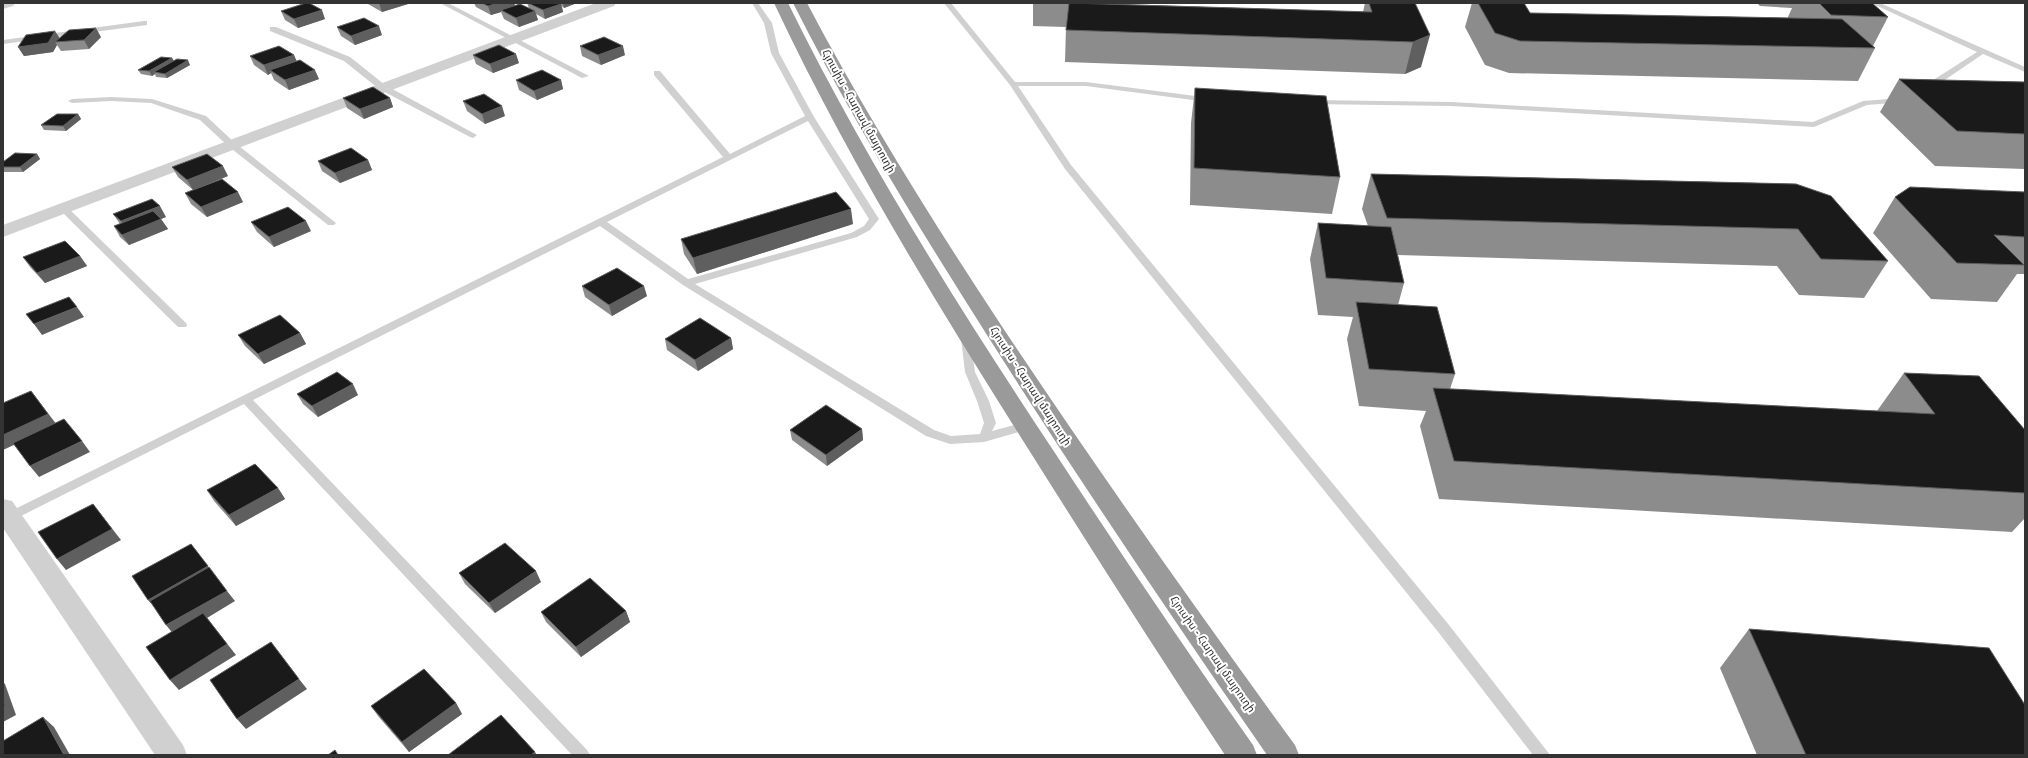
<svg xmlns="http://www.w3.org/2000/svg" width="2028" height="758" font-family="Overpass,'Noto Sans Armenian',sans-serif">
<rect width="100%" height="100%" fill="#fff"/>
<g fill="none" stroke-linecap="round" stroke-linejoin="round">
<g fill="#d0d0d0" fill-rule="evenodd">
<path d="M440,3H448L589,76L582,78Z"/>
<path d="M752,3H758L772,23L779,53L814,117L879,219L870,230L857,237L695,284L934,430L951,436L980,434L984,423L977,401L965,372L961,338L966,335L970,336L975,372L989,401L996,423L992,431L1025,422L1031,426L1029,429L984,442L950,444L926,436L683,285L600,226L253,400L587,750L590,755H572L244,404L13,520L9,522L5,520L3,517L5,514L723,157L654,75V71H660L730,154L805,116L771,53L764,23ZM808,121L869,219L864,226L851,233L688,279L607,222Z"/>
<path d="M944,3H951L1015,82H1086L1211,98V102H1208L1086,86H1018L1071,165L1449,625L1550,755H1533L1439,633L1065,169L1010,85Z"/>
<path d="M1871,3H1880L2025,67V72L1983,54L1930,90H1924V86L1977,52Z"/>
<path d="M144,21H147V25L3,44V40Z"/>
<path d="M270,27H276L350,57L385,85L477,135L473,138L470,137L379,89L344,61L270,31Z"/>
<path d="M111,97L152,99L206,116L234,142L336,223L334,225H328L228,146L200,120L151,103L111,101L72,103L68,101L72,99Z"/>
<path d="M1901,98H1904V102L1867,105L1814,127L1451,106L1313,104L1309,102L1313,100L1451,102L1813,122L1863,101Z"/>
<path d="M63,205L66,206L186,323L187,325L186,327H178L60,210L58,208Z"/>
</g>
<g fill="#d0d0d0" fill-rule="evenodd">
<path d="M3,3H15L13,6L3,9Z"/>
<path d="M596,3H616L614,6L3,237V225Z"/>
<path d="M3,499L12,501L183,745L187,755H155L3,528Z"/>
</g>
<g fill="#9a9a9a" fill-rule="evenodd">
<path d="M774,3H788C865,159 957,305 1053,450C1118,549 1184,648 1253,745L1257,755H1225C1157,653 1092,550 1027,447C936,303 847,158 774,3Z"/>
<path d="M793,3H807C866,115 933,222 1003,328C1097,469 1195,608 1295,745L1299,755H1267C1171,616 1077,477 987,335C918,226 851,118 793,3Z"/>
</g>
</g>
<g fill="#8c8c8c">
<path d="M368,3H407L408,4L382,12L368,4Z"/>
<path d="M474,3H514L515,5L529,8L527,3H577L564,8L562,6L563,12L545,19L536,14L538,20L519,27L504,19L501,12L491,15L476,7Z"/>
<path d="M1033,3H1088L1363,12L1365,3H1415L1421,67L1405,74L1065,62L1066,27L1033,26Z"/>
<path d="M1472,3H1524L1530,13L1788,18V17L1792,8L1760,6L1757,3H1872L1888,17L1873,46L1875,48L1858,81L1509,73L1485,65L1465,27Z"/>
<path d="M281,11L325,19L298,28L285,20Z"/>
<path d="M337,27L382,35L355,45L341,36Z"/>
<path d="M101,37L89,49L61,51L57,45L53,52L24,56L18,47L60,38Z"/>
<path d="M580,46L625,55L601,65L582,56Z"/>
<path d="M294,55L296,61L319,79L289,90L274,80L271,73L268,75L254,65L250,56Z"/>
<path d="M473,55L519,63L493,73L476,64Z"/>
<path d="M172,58L174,61L190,65L167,78L156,77L155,74L152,76L141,74L138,70Z"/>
<path d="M1899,79L2025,82V169L1935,166L1880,112Z"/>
<path d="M516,80H561L563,89L537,100L519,90Z"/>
<path d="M1195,88L1340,177L1332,214L1190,205L1191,123Z"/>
<path d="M343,98H390L393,107L364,119L347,108Z"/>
<path d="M463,101L505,116L485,124L467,111Z"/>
<path d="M78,114L81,119L66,131L44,130L41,125Z"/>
<path d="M37,154L40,159L23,172H3V162Z"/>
<path d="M368,160L372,170L340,183L322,171L318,161Z"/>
<path d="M172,167L228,176L193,190L178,177Z"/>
<path d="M1371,174L1796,184L1888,261L1864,298L1799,295L1777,266L1398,255L1404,283L1398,305L1455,374L1450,389L1877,411L1904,373L2025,430V518L2012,532L1439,499L1420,426L1426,411L1359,406L1347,339L1353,317L1318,315L1310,259L1318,223L1368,226L1362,209Z"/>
<path d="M2025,192V274H2017L1997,302L1931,299L1873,233L1895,197Z"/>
<path d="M185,193L243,202L207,217L191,204Z"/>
<path d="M113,214L166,217L161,219L168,229L129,245L120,237L114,226L120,224Z"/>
<path d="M251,222L311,231L274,247L257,232Z"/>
<path d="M853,224L697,274L684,254L681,239Z"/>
<path d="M80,256L87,266L45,283L30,267L23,257Z"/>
<path d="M582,286L647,296L612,316L585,297Z"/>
<path d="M300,333L306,344L264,364L245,346L238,335Z"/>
<path d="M731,338L733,349L698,371L667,350L665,339Z"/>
<path d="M297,394L358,395L318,417L303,404Z"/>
<path d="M862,429L863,440L827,466L792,440L790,430Z"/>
<path d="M278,488L285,499L236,526L214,501L207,490Z"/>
<path d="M459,573L541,582L495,613L465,584Z"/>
<path d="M626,611L630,622L581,657L546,622L541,612Z"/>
<path d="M1749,629L2025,755H1757L1720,668Z"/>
<path d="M456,703L462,714L409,752L378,716L371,706Z"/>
</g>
<g fill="#5f5f5f">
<path d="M379,3H407L408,4L382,12Z"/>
<path d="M498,3H514L515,7L501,10V12L491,15L488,6Z"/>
<path d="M563,3H577L564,8Z"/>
<path d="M561,4L563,12L545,19L543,10Z"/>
<path d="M322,10L325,19L298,28L294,19Z"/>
<path d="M535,11L538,20L519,27L516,18Z"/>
<path d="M379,26L382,35L355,45L351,36Z"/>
<path d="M96,28L101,37L89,49L84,40Z"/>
<path d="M55,31L61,40L55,42L57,45L53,52L24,56L18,47Z"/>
<path d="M1430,35L1421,67L1405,74L1413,42Z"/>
<path d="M623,46L625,55L601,65L598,55Z"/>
<path d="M516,54L519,63L493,73L490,64Z"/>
<path d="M294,55L298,64L270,70L271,73L268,75L264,65Z"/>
<path d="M172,58L175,63L154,72L155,74L152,76L149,71Z"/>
<path d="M188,60L190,65L167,78L165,74Z"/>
<path d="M315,70L319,79L289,90L285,80Z"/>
<path d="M561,80L563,89L537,100L534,91Z"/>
<path d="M390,98L393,107L364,119L360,109Z"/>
<path d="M502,106L505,116L485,124L482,114Z"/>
<path d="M78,114L81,119L66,131L63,126Z"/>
<path d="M37,154L40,159L23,172L20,167Z"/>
<path d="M368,160L372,170L340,183L335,173Z"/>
<path d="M223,166L228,176L193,190L187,180Z"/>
<path d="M238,192L243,202L207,217L201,207Z"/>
<path d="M160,206L166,217L128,232L121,221Z"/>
<path d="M851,209L853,224L697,274L693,258Z"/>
<path d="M161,219L168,229L129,245L122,235Z"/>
<path d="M306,221L311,231L274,247L269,237Z"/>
<path d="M80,256L87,266L45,283L37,273Z"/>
<path d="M644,286L647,296L612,316L609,305Z"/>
<path d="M77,307L84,317L42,335L34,324Z"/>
<path d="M300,333L306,344L264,364L258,354Z"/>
<path d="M731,338L733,349L698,371L695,360Z"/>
<path d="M353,384L358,395L318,417L312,406Z"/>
<path d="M31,391L57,425L3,450V435Z"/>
<path d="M862,429L863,440L827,466L826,455Z"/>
<path d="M82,441L90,452L39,477L30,466Z"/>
<path d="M278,488L285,499L236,526L229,515Z"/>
<path d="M93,504L121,540L66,570L57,559Z"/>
<path d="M191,544L216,577L157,610L148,600Z"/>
<path d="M536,571L541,582L495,613L489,603Z"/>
<path d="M227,591L235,601L207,618L236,655L179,690L170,680L175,636L166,625Z"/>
<path d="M626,611L630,622L581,657L576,647Z"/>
<path d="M299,679L307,689L246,729L237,719Z"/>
<path d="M3,682L5,684L16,715L3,722Z"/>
<path d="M456,703L462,714L409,752L402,742Z"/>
<path d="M43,717L54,727L70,755H64Z"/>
<path d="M535,752L537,755H531Z"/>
</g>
<g fill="#1a1a1a" stroke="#5f5f5f">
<path d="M306,3H309L322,10L294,19L281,11Z"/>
<path d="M482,3H498L488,6Z"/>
<path d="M528,3H560L561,4L543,10Z"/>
<path d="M1069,3L1372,12L1369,3H1415L1430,35L1413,42L1066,30Z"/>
<path d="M1478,3H1524L1530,13L1842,19L1875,48L1520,41L1495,33Z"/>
<path d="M1819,3H1872L1888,17L1831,15Z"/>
<path d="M520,4L535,11L516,18L501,10Z"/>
<path d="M364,18L379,26L351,36L337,27Z"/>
<path d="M96,28L84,40L55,42L69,30Z"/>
<path d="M55,31L48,43L18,47L26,35Z"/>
<path d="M604,37L623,46L598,55L580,46Z"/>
<path d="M499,45L516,54L490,64L473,55Z"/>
<path d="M279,46L294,55L264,65L250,56Z"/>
<path d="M161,57L172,58L149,71L138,70Z"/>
<path d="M177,59L188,60L165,74L154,72Z"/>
<path d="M300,60L315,70L285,80L270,70Z"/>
<path d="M542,70L561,80L534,91L516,80Z"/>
<path d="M1899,79L2025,82V134L1957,131Z"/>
<path d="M373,87L390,98L360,109L343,98Z"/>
<path d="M1195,88L1326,96L1340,177L1194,168Z"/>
<path d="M484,94L502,106L482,114L463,101Z"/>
<path d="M57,114H78L63,126L41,125Z"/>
<path d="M351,148L368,160L335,173L318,161Z"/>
<path d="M15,153L37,154L20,167H3V162Z"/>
<path d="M207,154L223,166L187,180L172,167Z"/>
<path d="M1371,174L1796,184L1831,196L1888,261L1821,259L1798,229L1387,218Z"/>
<path d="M222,179L238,192L201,207L185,193Z"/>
<path d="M1910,187L2025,192V237L1994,235L2024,265L1957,263L1895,197Z"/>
<path d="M836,192L851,209L693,258L681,239Z"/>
<path d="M152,199L160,206L121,221L113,214Z"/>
<path d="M288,207L306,221L269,237L251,222Z"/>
<path d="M153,211L161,219L122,235L114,226Z"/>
<path d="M1318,223L1391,227L1404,283L1326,278Z"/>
<path d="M65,241L80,256L37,273L23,257Z"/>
<path d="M617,268L644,286L609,305L582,286Z"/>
<path d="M69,297L77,307L34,324L26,314Z"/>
<path d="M1356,302L1437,307L1455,374L1369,369Z"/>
<path d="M280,315L300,333L258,354L238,335Z"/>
<path d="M700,318L731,338L695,360L665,339Z"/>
<path d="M337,372L353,384L312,406L297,394Z"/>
<path d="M1904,373L1979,376L2025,430V493L1454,461L1433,388L1935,414Z"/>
<path d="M31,391L48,414L3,435V403Z"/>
<path d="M826,405L862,429L826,455L790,430Z"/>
<path d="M64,419L82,441L30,466L13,443Z"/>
<path d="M255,464L278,488L229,515L207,490Z"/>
<path d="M93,504L112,529L57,559L38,532Z"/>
<path d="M505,543L536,571L489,603L459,573Z"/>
<path d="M191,544L208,566L148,600L132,576Z"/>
<path d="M209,567L227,591L166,625L150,601Z"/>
<path d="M590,578L626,611L576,647L541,612Z"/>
<path d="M203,613L227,644L170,680L146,647Z"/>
<path d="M1749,629L1989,648L2025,705V755H1806Z"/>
<path d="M271,642L299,679L237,719L210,680Z"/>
<path d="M424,669L456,703L402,742L371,706Z"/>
<path d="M3,700L5,705L3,706Z"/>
<path d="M501,715L535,752L531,755H448Z"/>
<path d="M43,717L64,755H3V741Z"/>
<path d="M335,750L338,755H328Z"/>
</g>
<g text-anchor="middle" stroke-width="4" stroke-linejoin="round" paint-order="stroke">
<g font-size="11" fill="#333" stroke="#fff">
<text transform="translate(859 111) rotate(61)" y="4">Հյուսիս - Հարավ մայրուղի</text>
<text transform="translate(1031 386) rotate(57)" y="4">Հյուսիս - Հարավ մայրուղի</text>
<text transform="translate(1213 654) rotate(55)" y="4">Հյուսիս - Հարավ մայրուղի</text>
</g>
</g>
<rect width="2028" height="758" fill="none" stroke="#333333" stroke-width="8"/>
</svg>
